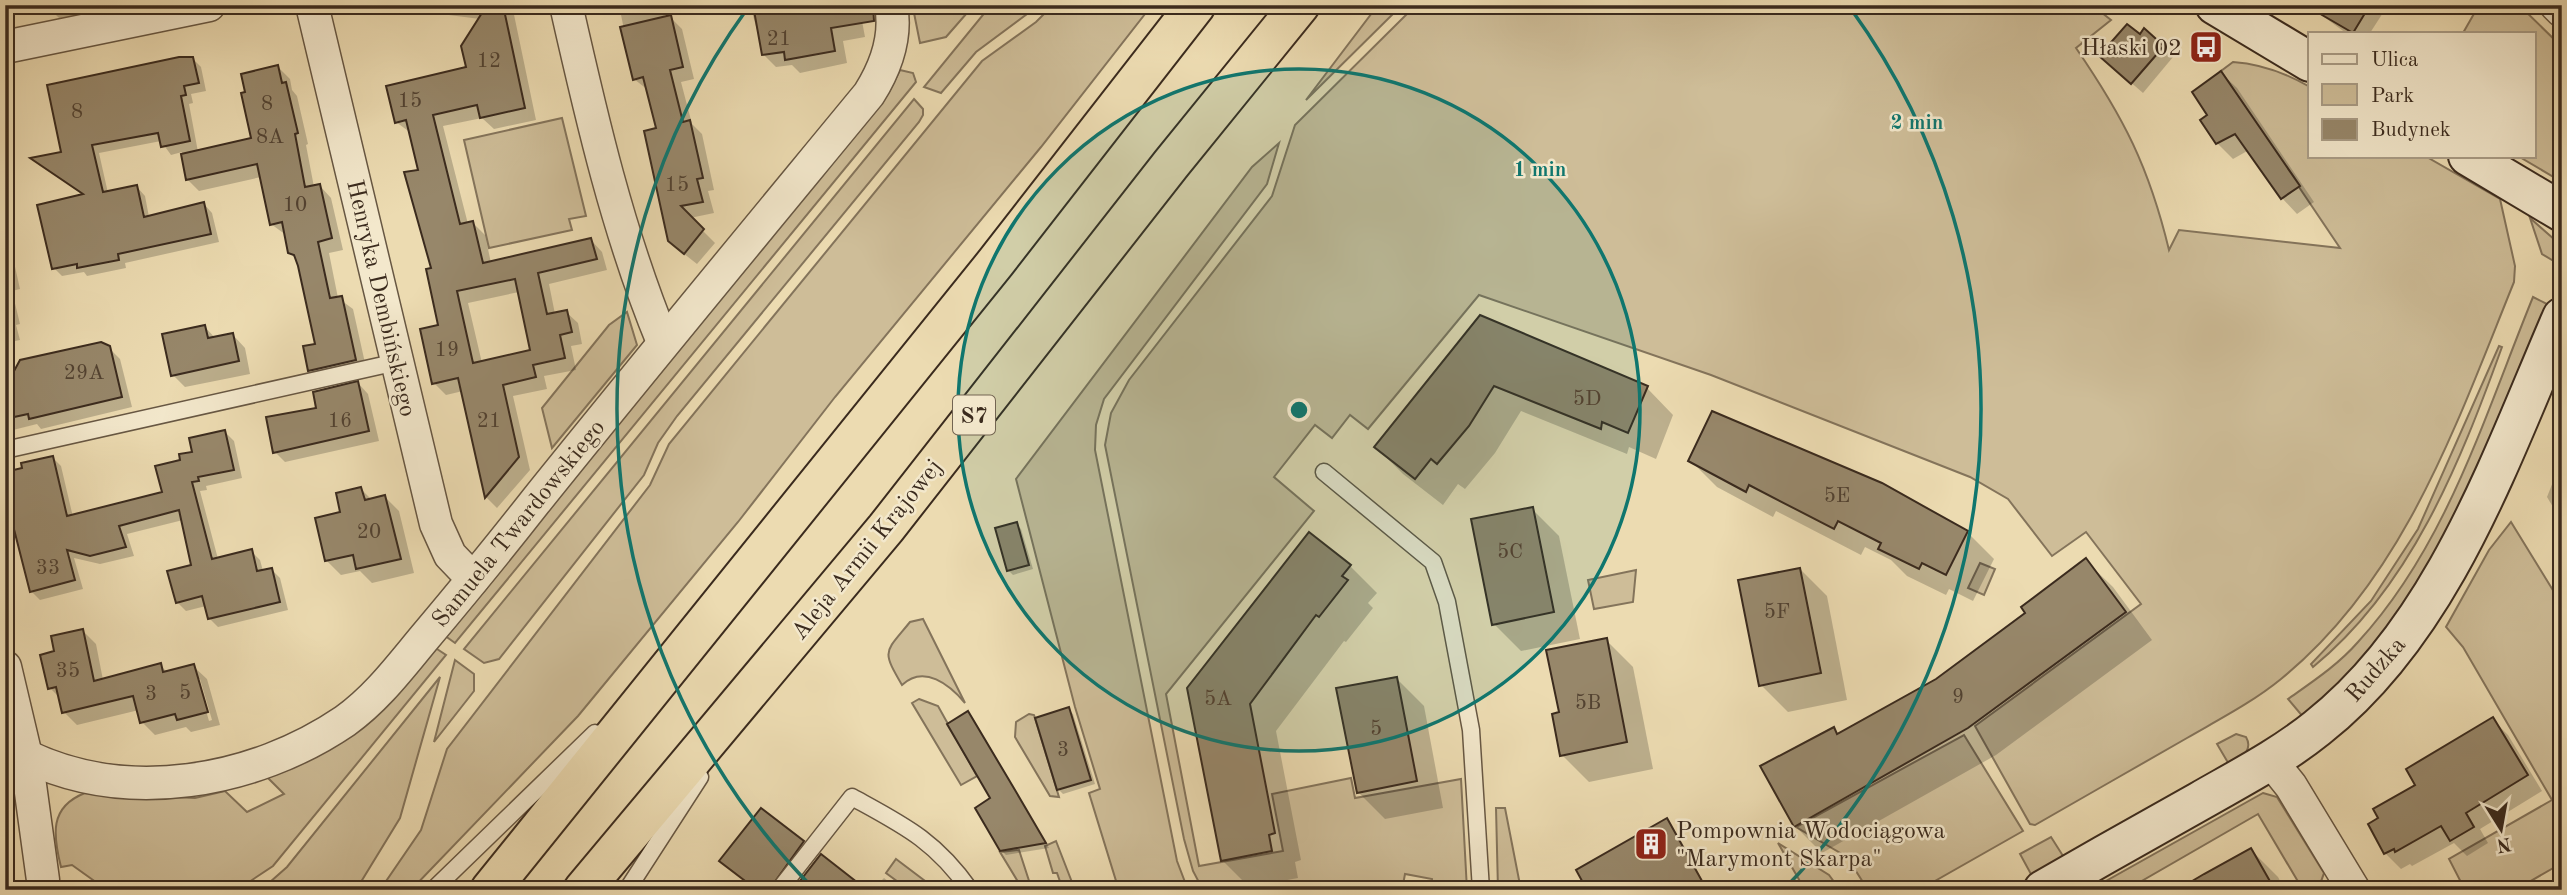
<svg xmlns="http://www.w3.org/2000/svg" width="2567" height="895" font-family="'Old Standard TT',serif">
<rect width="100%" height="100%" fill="#ecdbb1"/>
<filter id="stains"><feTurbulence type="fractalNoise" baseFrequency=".00286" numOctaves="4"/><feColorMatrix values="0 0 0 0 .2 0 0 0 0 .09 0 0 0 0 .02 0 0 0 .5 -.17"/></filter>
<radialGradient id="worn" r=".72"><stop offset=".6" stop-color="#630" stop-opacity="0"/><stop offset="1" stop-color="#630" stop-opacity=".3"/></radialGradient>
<g fill="#cebd98" stroke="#84745b" stroke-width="2">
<path d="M926,5H974L946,37L920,43L913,8Z"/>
<path d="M991,5H1039L976,52L941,93L924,87Z"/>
<path d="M1053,5H1152L1041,147L835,397L738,522L578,716L411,890H380L421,830L447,749L650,485L669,444L982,61L1036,22Z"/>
<path d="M1378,5H1402L1306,100Z"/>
<path d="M1416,5H2092L2111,20L2076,48C2124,118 2149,167 2169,250L2179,230L2340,248L2221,71L2233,62C2261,64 2286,73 2310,87V156H2425L2500,199L2515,266L2514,282C2456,425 2404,579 2281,679C2253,702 2218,720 2187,738C2136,767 2086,796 2035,825L2030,824L1975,726L2141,604L2086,532L2052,556L2008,499L1970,477L1711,375L1479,295L1368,429L1350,415L1332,438L1315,425L1274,477L1314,511L1166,694L1199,866L1283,851L1272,794L1351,778L1355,798L1461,779L1467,890H1431L1432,879L1405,874L1402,890H1203L1193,871L1184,839L1105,445L1111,413L1129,380L1272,196L1295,125Z"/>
<path d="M2479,5H2519L2562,47V182L2518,156H2534V33H2463Z"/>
<path d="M900,70L913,73L916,82L455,643L444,635L889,92Z"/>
<path d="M914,99L923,109V115L919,122L677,416L658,443L644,475L499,659L484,663L464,649Z"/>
<path d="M562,118L586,216L569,219L572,230L489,248L464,140Z"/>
<path d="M1279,143L1267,184L1104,399L1096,425L1095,450L1177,861L1188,890H1128L1125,882L1117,884L1089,793L1100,789L1075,707L1016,479L1252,167Z"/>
<path d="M2530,218L2555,240L2557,263L2542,254Z"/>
<path d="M2533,297L2547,304C2501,412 2458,535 2389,630C2364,663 2333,691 2304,718L2288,699C2312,682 2338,665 2358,642C2447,545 2484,417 2533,297Z"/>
<path d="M627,312L637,345L552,448L542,408L609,325Z"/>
<path d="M2499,346L2502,347C2460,463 2411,587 2313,667L2311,664L2371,601L2418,529Z"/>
<path d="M2511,522L2562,605V863L2515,890H2465L2449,859L2552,800L2463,647L2446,627L2489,550Z"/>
<path d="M1980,563L1995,569L1984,595L1968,588Z"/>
<path d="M1636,570L1633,602L1594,609L1588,580Z"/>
<path d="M923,619L965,703C950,685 924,664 902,685C881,649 885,653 910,622Z"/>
<path d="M434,647L446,655L273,866L237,890H107L72,865L61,867C53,835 49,807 85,793L195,798L225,791L247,812L284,794L264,774Z"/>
<path d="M455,660L474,674V691L434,742Z"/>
<path d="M440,677L400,818L356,890H261L287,867Z"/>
<path d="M919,699L938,706L977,776L961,785L912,703Z"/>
<path d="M1029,714L1034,715L1059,797L1050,796L1015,737L1016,722Z"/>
<path d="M2236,734L2246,737C2254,751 2240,758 2230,766L2217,744Z"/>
<path d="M1964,735L2023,831L1919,890H1868L1847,857L1796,827Z"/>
<path d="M2263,793L2277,797L2324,873L2319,887L2303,890L2258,814L2126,890H2090Z"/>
<path d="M1496,808H1505L1521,890H1498Z"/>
<path d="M2051,837L2065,859L2032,876L2020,854Z"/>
<path d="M1056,841L1075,890H1063L1057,873H1053L1045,846Z"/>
<path d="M1778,843L1829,875L1840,890H1805Z"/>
<path d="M1019,850L1032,890H1023L1000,852Z"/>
<path d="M896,859L937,890H909L886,873Z"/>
</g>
<g fill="#0003" fill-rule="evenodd">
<path d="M53,5H205L74,33L55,14Z"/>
<path d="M391,5H512L536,120L494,129L482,118L443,126L468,224L473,223L485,235L491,263L591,240L602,252L607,270L549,284L555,314L566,312L578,323L582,344L571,346L576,370L544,376L547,389L513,396L530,470L497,508L486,497L463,391L446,395L434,383L440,326L420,171L411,133L396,122L468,69L480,19L394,8ZM519,292L532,352L482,363L468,303Z"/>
<path d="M619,5H663L665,18L670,17L682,29L694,79L681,82L692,124L702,134L714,190L708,191L714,213L690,218L715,243L697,264L683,253L648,90L634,79Z"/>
<path d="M750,5H859L865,37L843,41L847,63L800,73L792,65L776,67L764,55Z"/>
<path d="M2388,5L2370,33H2346L2309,6Z"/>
<path d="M2140,36L2163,47L2173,57L2143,93L2112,66Z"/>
<path d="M193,59L201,67L206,91L191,94L193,103L189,104L198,152L253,139L278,67L290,79L292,90L297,96L308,144L306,145L314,187L320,186L331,198L343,250L329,253L338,298L353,309L367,372L322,382L310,370L317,345L298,261L289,252L286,235L271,224L261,177L199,191L187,179L182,152L171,155L161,141L99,153L108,193L137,187L145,196L149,217L204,204L212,213L219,242L125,263L126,268L87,276L84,272L62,276L54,268L84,196L33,159L63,153Z"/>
<path d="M2221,73L2237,88L2314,202L2297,214L2282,198L2249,150L2233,159L2217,143L2209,115Z"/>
<path d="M5,222L20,289L12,291L20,324L16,325L20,340L5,343Z"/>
<path d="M1480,317L1647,388L1673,415L1656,459L1629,447L1627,454L1521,411L1495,453L1465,489L1458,484L1443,505L1403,474L1376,447Z"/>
<path d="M205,327L216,339L233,335L245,348L250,374L185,387L173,375Z"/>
<path d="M109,348L120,359L132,407L41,429L37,424L5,432V376Z"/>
<path d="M358,383L368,394L379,441L285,462L275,452L318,410Z"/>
<path d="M225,432L234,441L242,478L206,486L207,490L200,491L218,559L251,551L260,560L263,571L271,569L280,578L288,610L218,627L209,618L206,606L186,611L177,602L193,567L183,520L127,534L134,556L100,564L74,558L83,589L40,600L31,591L24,469L52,457L61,466L73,517L164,493L182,462Z"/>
<path d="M2562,432V451L2556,445Z"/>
<path d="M2562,459V522L2547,497Z"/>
<path d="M1690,460L1967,532L1994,559L1973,601L1949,589L1946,595L1907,576L1891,560L1865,547L1861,555L1776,511L1773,517L1717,487Z"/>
<path d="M361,489L372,500L385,497L399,511L414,573L372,583L360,571L341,575L327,561L342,514Z"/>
<path d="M1532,509L1559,536L1580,639L1521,651L1494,624Z"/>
<path d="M1016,524L1021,529L1033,569L1013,575L1009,571Z"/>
<path d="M2086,561L2113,587L2152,640L1996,755L1822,853L1795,826L1833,729L1839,735L1937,681L2028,613Z"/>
<path d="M1350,566L1377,593L1368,603L1373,608L1346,642L1344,641L1276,731L1301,860L1295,862L1298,878L1249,887L1222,860L1189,689Z"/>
<path d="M1800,569L1827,596L1847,700L1788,712L1761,685Z"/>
<path d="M83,631L96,644L103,680L160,665L168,673L193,666L207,679L220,725L191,732L186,727L155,735L142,722L139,710L77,725L64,712L61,699L50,688L56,653ZM197,679H200L212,720L209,721Z"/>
<path d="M1606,640L1633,667L1653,769L1589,782L1562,755L1561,713Z"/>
<path d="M1397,679L1424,706L1443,808L1385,819L1358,792Z"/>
<path d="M1068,709L1073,714L1095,784L1063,794L1058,789Z"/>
<path d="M968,713L973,718L1049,848L1006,855L1001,850L993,799Z"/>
<path d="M2493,720L2508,735L2542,791L2480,829L2488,843L2467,856L2454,843L2412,866L2410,864L2401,869L2385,853L2370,825Z"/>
<path d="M1667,820L1708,890H1589Z"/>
<path d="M803,842L808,847L775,890H758Z"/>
<path d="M2251,850L2278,877L2285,890H2181Z"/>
<path d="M884,878L899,890H872Z"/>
<path d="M2483,884L2489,890H2472Z"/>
</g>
<g fill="#97876a" stroke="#3b2b1e" stroke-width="2" fill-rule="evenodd">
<path d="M487,5H503L525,108L480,118L477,105L433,115L460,224L473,221L483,263L591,238L597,259L538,273L547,314L567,310L572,332L560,335L565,358L533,365L536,377L503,385L519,457L485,498L458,378L432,384L420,329L438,325L426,269L431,268L404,172L418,170L406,120L395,123L386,86L466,67L461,46ZM515,279L530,350L473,363L457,291Z"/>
<path d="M753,5H873L874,21L831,28L835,51L785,60L784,52L762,55Z"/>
<path d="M2305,5H2370L2353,33Z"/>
<path d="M671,15L683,67L670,70L683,122L690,120L703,178L697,179L703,202L681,206L704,229L684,254L668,241L644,131L656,128L643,77L633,80L620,27Z"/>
<path d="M2127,24L2140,34L2144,28L2164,46L2131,84L2099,56Z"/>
<path d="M179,57H193L199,83L184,86L186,95L181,96L190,141L161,147L158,133L92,145L103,192L137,185L144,217L204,202L211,234L118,254L119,260L77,268V264L52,269L37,205L83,194L30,158L61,152L47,85Z"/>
<path d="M278,65L282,83L286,82L298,133L295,134L305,187L320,184L332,238L318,242L330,298L342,296L356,360L308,371L303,346L315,344L298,266L294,255L288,253L282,222L270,225L257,164L186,180L181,154L251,138L241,93L245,92L241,74Z"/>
<path d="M2221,71L2300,186L2281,199L2235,134L2216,144L2200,120L2207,115L2192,92Z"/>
<path d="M1480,315L1648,386L1628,433L1602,422L1601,429L1494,386L1469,426L1437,464L1431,459L1415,479L1374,447Z"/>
<path d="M205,325L208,338L233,333L239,361L171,376L162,334Z"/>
<path d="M101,342L110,346L122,397L29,419L28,414L5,419V375L13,373L20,360Z"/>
<path d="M358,381L369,431L273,453L266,417L316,408L313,392Z"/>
<path d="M1712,411L1882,483L1968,531L1946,575L1922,563L1919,569L1878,549L1881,543L1838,521L1834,529L1749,485L1746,492L1688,461Z"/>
<path d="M225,430L234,470L198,477L199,481L192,482L212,559L252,549L257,571L272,568L280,602L208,619L202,596L176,603L167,571L191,565L179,510L119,526L126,547L90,556L67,550L75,580L30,592L5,494V472L22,468L21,463L53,456L67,516L162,492L155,466L180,460L179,454L192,452L189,438Z"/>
<path d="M361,487L365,500L385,495L401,559L356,569L353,555L325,561L315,518L340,512L336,493Z"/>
<path d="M1533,507L1554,612L1492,625L1471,519Z"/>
<path d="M1017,522L1029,565L1007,571L995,528Z"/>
<path d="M1309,532L1351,565L1342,576L1348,580L1319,617L1316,615L1250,704L1275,833L1269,835L1272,851L1221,861L1187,688Z"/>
<path d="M2086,558L2126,612L1968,728L1794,827L1760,766L1834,727L1837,734L1936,679L2025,613L2021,607Z"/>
<path d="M1800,568L1821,673L1759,686L1738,580Z"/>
<path d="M83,629L94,681L161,663L163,672L194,664L208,712L177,720L175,714L140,723L133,696L62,713L56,687L48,689L40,655L54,651L51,636Z"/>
<path d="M1607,638L1627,742L1560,756L1552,714L1559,712L1546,650Z"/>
<path d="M1397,677L1417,781L1357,793L1336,688Z"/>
<path d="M1069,707L1091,780L1057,790L1035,718Z"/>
<path d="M968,711L1015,790L1046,843L1000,851L975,808L990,798L947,724Z"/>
<path d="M2493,717L2528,775L2466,813L2474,827L2450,841L2441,826L2395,852L2394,849L2384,854L2368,824L2378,818L2373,809L2415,785L2406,769Z"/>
<path d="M761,808L804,841L769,890H757L719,861Z"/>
<path d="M1667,818L1707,890H1587L1576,870Z"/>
<path d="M2251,848L2275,890H2177L2204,874Z"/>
<path d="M821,854L867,890H793Z"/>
</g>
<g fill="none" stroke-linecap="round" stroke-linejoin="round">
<defs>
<g id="lane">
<path d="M5,450L397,362"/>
<path d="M1324,472L1433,562L1447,602L1471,730L1481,890"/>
<path d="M433,890L595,733"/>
<path d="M627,890L700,777"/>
<path d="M779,890L852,797C903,825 935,840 970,890"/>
</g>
<g id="street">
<path d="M312,5L436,524L450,555L473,579"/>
<path d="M566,5C592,120 618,233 663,342"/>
<path d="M2556,5L2562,11"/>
<path d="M5,47L209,5"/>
<path d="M5,667L26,756L43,880"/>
<path d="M26,756C127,805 254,783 345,721C377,698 400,667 425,637C462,593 499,548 535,502C645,365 757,230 869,94C886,67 897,37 891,5"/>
<path d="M2271,761L2291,786L2354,890"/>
</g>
<g id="secondary">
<path d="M2215,5L2310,62"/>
<path d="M2468,156L2562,212"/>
<path d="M2043,890C2095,860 2148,830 2200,801C2240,778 2281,757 2317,728C2443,629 2500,460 2562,317"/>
</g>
<g id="highway">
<path d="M490,890L996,262L1196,5"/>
<path d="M583,890L886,528L1171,164L1300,5"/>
</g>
</defs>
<use href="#lane" stroke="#675743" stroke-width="19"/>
<use href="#street" stroke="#675743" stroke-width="35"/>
<use href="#secondary" stroke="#3b2b1e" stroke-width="42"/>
<use href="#highway" stroke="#3b2b1e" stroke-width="42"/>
<use href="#lane" stroke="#f3e8cc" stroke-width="16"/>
<use href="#street" stroke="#f3e8cc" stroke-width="32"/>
<use href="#secondary" stroke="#f3e8cc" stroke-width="38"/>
<use href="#highway" stroke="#ecdbb1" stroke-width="38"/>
</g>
<circle cx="1299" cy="410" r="341" fill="#0f766e" fill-opacity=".12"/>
<g fill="none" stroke="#0f766e" stroke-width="3.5">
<circle cx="1299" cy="410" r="341"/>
<path d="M813 888A682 682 0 0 1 747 9M1851 9A682 682 0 0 1 1785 888"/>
</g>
<defs>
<symbol id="bus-square" viewBox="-11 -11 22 22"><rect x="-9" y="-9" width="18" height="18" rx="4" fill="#8f2418" stroke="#f3e8cc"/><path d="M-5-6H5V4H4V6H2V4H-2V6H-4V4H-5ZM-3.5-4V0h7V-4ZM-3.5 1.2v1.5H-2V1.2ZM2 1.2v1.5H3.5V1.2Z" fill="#fff"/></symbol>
<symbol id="building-square" viewBox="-11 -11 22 22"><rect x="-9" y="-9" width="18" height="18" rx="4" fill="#8f2418" stroke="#f3e8cc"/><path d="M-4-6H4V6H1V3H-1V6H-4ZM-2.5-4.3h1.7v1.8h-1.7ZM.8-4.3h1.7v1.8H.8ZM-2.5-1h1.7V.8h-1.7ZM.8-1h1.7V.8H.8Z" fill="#fff"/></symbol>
</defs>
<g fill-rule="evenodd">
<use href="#bus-square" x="2187" y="28" width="38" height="38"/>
<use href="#building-square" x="1632" y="825" width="38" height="38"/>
</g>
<g text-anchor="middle" stroke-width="5" stroke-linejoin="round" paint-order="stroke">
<g font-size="21" fill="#524231">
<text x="779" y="45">21</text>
<text x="489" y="67">12</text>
<text x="410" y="107">15</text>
<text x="267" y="110">8</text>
<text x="77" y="118">8</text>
<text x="270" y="143">8A</text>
<text x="677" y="191">15</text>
<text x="295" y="211">10</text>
<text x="447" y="356">19</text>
<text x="84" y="379">29A</text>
<text x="1587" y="405">5D</text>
<text x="340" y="427">16</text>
<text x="489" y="427">21</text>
<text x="1837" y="502">5E</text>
<text x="369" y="538">20</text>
<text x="1510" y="558">5C</text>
<text x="48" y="574">33</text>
<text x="1777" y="618">5F</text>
<text x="68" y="677">35</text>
<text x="185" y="699">5</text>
<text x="151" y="700">3</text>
<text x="1958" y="703">9</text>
<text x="1218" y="705">5A</text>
<text x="1588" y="709">5B</text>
<text x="1376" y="735">5</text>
<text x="1063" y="756">3</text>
</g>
<rect fill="#f3e8cc" stroke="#726452" stroke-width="2" x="953" y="395.5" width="42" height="39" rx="5"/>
<g font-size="23" font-weight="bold" fill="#3b2b1e">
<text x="974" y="423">S7</text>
</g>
<g font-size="24" fill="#3b2b1e" stroke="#f3e8cc" text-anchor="end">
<text x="2182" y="55">Hłaski 02</text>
<text x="1676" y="838" text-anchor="start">Pompownia Wodociągowa<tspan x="1676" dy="28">"Marymont Skarpa"</tspan></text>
</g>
<g font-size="24" fill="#3b2b1e" stroke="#f3e8cc">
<text transform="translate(382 298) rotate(77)" y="8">Henryka Dembińskiego</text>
<text transform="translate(518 523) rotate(-51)" y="8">Samuela Twardowskiego</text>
<text transform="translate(866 549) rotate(-51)" y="8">Aleja Armii Krajowej</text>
<text transform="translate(2375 669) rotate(-49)" y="8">Rudzka</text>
</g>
</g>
<circle cx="1299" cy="410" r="10" fill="#0f766e" stroke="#f3e8cc" stroke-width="3.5"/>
<g font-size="21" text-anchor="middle" font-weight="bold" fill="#0f766e" stroke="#f3e8cc" stroke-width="5" stroke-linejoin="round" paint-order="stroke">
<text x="1917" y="129">2 min</text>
<text x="1540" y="176">1 min</text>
</g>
<rect width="2567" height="895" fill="none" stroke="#ecdbb1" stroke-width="28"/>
<rect x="7" y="7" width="2553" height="881" fill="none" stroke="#3b2b1e" stroke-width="3.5"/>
<rect x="14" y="14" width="2539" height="867" fill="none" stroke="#3b2b1e" stroke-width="2"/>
<rect x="2308" y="32" width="228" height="126" fill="#f3e8cc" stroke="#a99c86" stroke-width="2"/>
<rect x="2322" y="54" width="35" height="10" fill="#f3e8cc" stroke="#a99c86" stroke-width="2"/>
<text x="2371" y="66" font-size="21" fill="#3b2b1e">Ulica</text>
<rect x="2322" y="84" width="35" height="21" fill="#cebd98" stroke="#a99c86" stroke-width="2"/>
<text x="2371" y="102" font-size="21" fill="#3b2b1e">Park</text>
<rect x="2322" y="119" width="35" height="21" fill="#97876a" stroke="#a99c86" stroke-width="2"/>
<text x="2371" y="136" font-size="21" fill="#3b2b1e">Budynek</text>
<g transform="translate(2501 829) rotate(169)" stroke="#f3e8cc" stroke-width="5" paint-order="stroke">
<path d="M0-5L12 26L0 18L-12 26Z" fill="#3b2b1e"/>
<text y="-10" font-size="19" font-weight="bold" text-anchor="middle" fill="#3b2b1e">N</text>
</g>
<rect width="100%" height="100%" filter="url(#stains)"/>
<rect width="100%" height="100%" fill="url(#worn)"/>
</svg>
